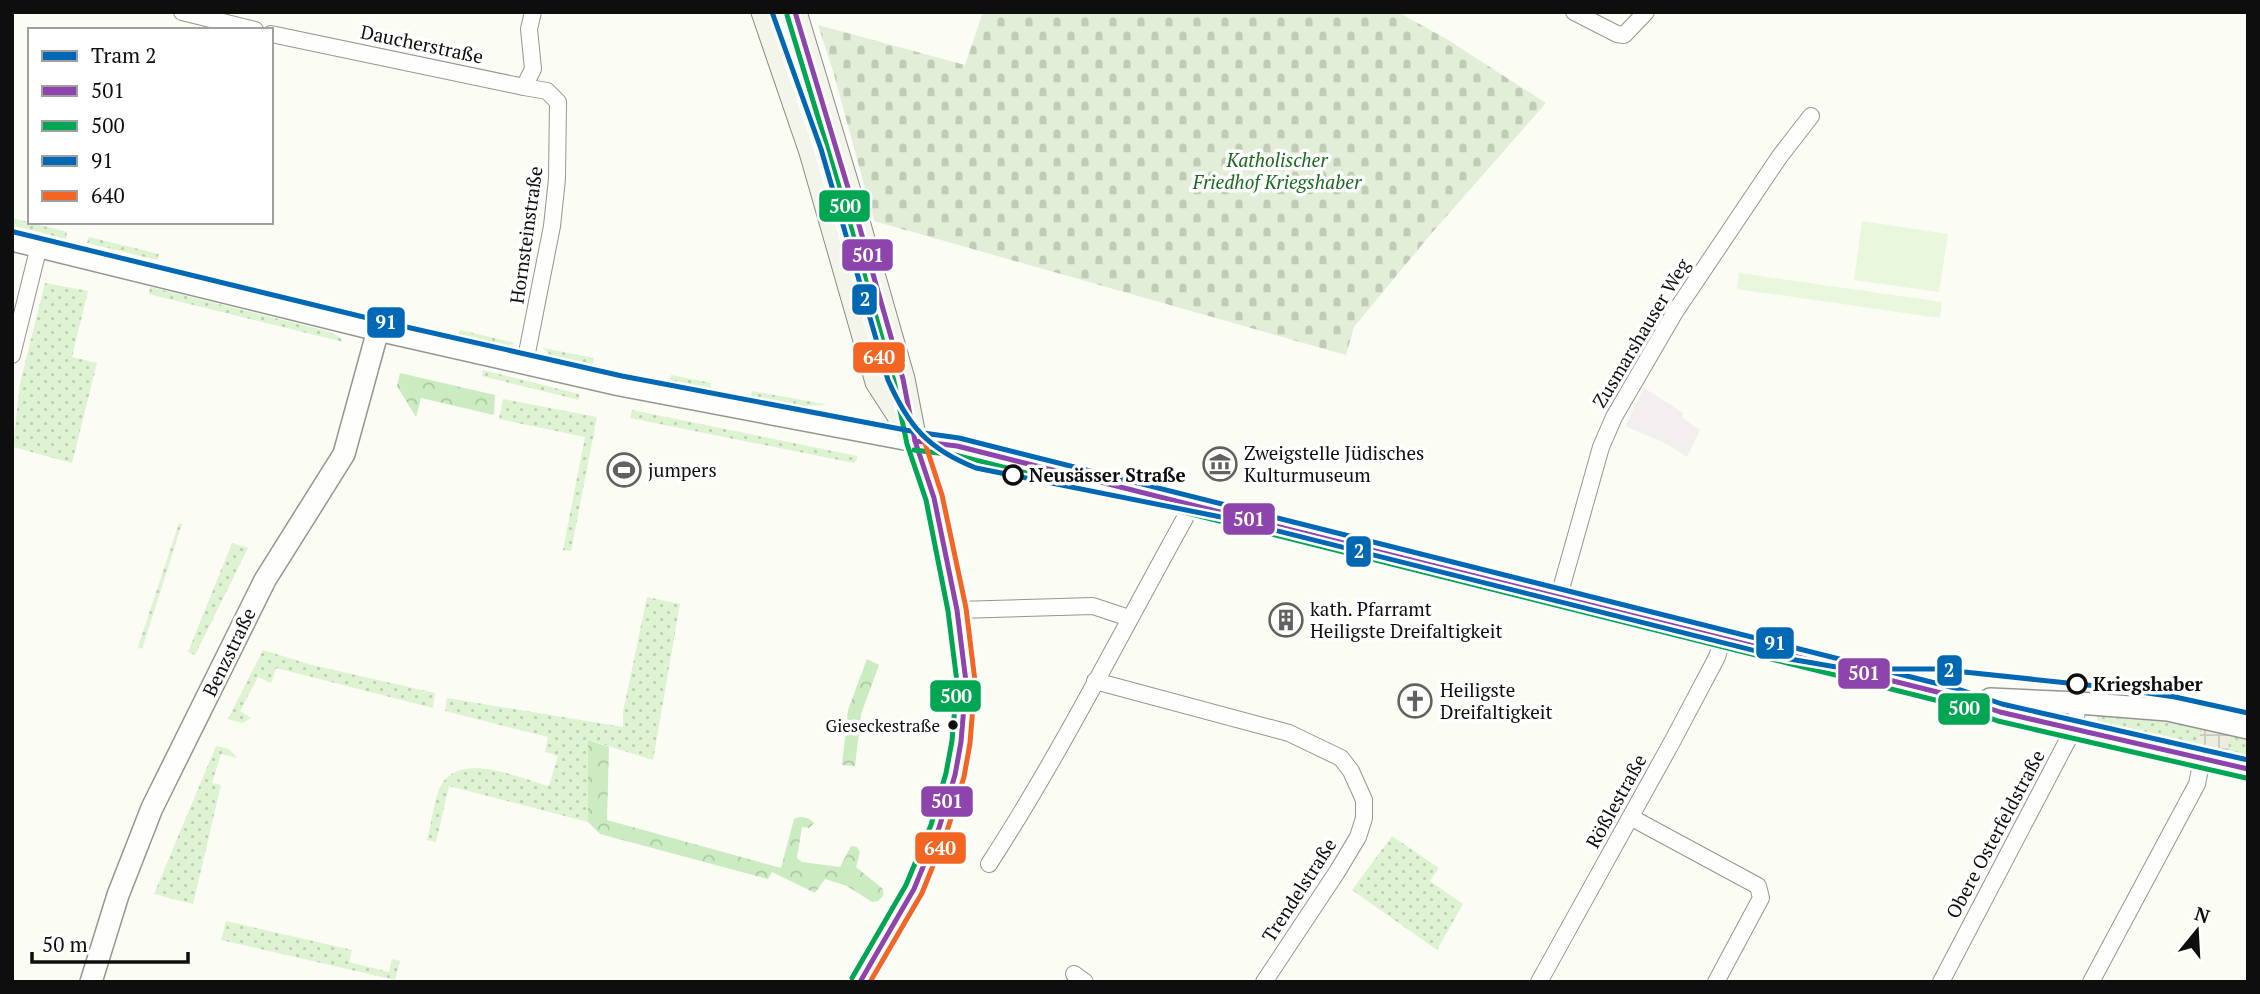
<svg xmlns="http://www.w3.org/2000/svg" width="2260" height="994" font-family="'PT Serif',serif">
<defs>
<pattern id="green-dots" width="8" height="8" patternUnits="userSpaceOnUse" patternTransform="scale(1.75)"><rect width="8" height="8" fill="#ddf3d2"/><path d="M2 2h.1M6 6h.1" fill="none" stroke="#bccfb3" stroke-width="1.8" stroke-linecap="round"/></pattern>
<pattern id="forest-crowns" width="20" height="18" patternUnits="userSpaceOnUse" patternTransform="scale(1.75)"><rect width="20" height="18" fill="#cbecc0"/><path d="M2 6a3 3 0 1 1 6 0M12 15a3 3 0 1 1 6 0" fill="none" stroke="#adc9a4"/></pattern>
<pattern id="cemetery-stones" width="16" height="16" patternUnits="userSpaceOnUse" patternTransform="scale(1.75)"><rect width="16" height="16" fill="#e2eed7"/><path d="M2 7V4a2 2 0 0 1 4 0v3zM10 15v-3a2 2 0 0 1 4 0v3z" fill="#c1cbb7"/></pattern>
<pattern id="plaza-grid" width="8" height="8" patternUnits="userSpaceOnUse" patternTransform="scale(1.75)"><rect width="8" height="8" fill="#ececdf"/><path d="M0 4h8M4 0v8" fill="none" stroke="#c9c9be"/></pattern>
</defs>
<rect width="100%" height="100%" fill="#fbfcf4"/>
<path fill="#f3eef0" d="M1644,388L1683,413L1682,418L1700,430L1687,457L1667,444L1625,426Z"/>
<g fill="url(#green-dots)">
<path d="M12,218L67,232L66,239L12,225Z"/>
<path d="M89,237L159,254L157,260L87,243Z"/>
<path d="M45,283L88,291L72,357L97,363L72,463L13,447L20,383Z"/>
<path d="M150,287L327,331L340,337L343,342L149,294Z"/>
<path d="M460,330L515,343L507,347L459,337Z"/>
<path d="M543,348L594,358L593,365L552,357Z"/>
<path d="M483,370L579,394V400L482,376Z"/>
<path d="M671,375L711,383L710,390L669,382Z"/>
<path d="M752,391L819,403L827,405L800,406L750,398Z"/>
<path d="M503,399L597,417L571,551L563,550L585,437L499,419Z"/>
<path d="M632,410L857,456V460L854,463L630,418Z"/>
<path d="M179,523L182,524L142,649L138,647Z"/>
<path d="M232,543L248,548L195,655L188,652Z"/>
<path d="M647,597L680,604L653,760L589,740L588,822L449,786L436,842L427,840C431,825 433,807 438,792C454,747 518,778 549,786L558,756L545,752L548,737L445,711L447,698L623,727V712Z"/>
<path d="M263,650L312,665L435,693L433,708L276,668L271,683L258,677L240,711L251,718L242,723L228,719Z"/>
<path d="M2114,710L2202,727L2197,747L2097,722V715Z"/>
<path d="M2248,734V759L2235,756L2229,750L2228,744L2231,735Z"/>
<path d="M216,746L229,749L237,758L221,754L212,783L221,785L193,904L154,894Z"/>
<path d="M1392,836L1439,868L1430,881L1463,904L1437,950L1352,890Z"/>
<path d="M226,921L352,950L349,962L389,972L392,959L400,961L395,980L221,940Z"/>
</g>
<g fill="url(#forest-crowns)">
<path d="M400,373L495,395L494,415L421,398L416,417L397,386Z"/>
<path d="M867,659L879,665L861,714L855,766L842,765L848,710Z"/>
<path d="M588,740L609,747L607,820L781,868L794,819C801,815 809,817 814,823L809,828L802,827L797,858L802,862L840,867L851,846L857,847L860,852L856,867L883,889V896L878,901L872,902L847,886L825,879L815,893L772,872L768,879L600,834L588,822Z"/>
</g>
<path fill="url(#cemetery-stones)" d="M983,12H1398L1448,40L1546,103L1430,235L1354,327L1346,355L874,221L833,71L818,25L965,65Z"/>
<g fill="#e9f7dc">
<path d="M1862,221L1948,234L1939,292L1854,280Z"/>
<path d="M1739,273L1942,302L1940,318L1737,289Z"/>
</g>
<path fill="url(#plaza-grid)" d="M2202,727L2231,735L2228,744L2229,750L2235,756L2197,747Z"/>
<g fill="none" stroke-linecap="round" stroke-linejoin="round">
<defs>
<g id="minor">
<path d="M182,12L255,30"/>
<path d="M1574,12L1617,34L1624,35L1646,12"/>
<path d="M271,34L524,87"/>
<path d="M12,355L39,246"/>
<path d="M525,363L552,226L557,179L558,102L547,91L524,87L533,69L529,29L533,12"/>
<path d="M1559,596L1601,447L1614,417L1675,312L1780,156L1811,116"/>
<path d="M957,610L1093,606L1129,618"/>
<path d="M1095,681L1289,733L1341,758L1351,771L1364,800V818L1358,837L1337,872L1264,982"/>
<path d="M1632,818L1758,886L1761,898L1716,982"/>
<path d="M989,864C1061,753 1121,633 1185,518L1189,504"/>
<path d="M1074,974L1085,982"/>
<path d="M1539,982L1672,742L1717,657L1723,637"/>
<path d="M1941,982L2073,730L2079,703"/>
<path d="M2091,982L2197,784L2202,760"/>
</g>
<g id="tertiary">
<path d="M12,240L378,330L620,385L915,441L957,446L1953,696L2000,712L2248,769"/>
<path d="M1990,699L2079,703L2168,710L2248,728"/>
<path d="M91,982L118,895L152,808L265,580L344,454L378,330"/>
</g>
<g id="secondary">
<path d="M763,12L811,152L877,382L908,430"/>
<path d="M795,12L855,211L903,379L915,441L934,498L957,610L966,682L961,742L955,775L939,828L914,889L860,982"/>
</g>
</defs>
<use href="#minor" stroke="#959592" stroke-width="18"/>
<use href="#tertiary" stroke="#959592" stroke-width="24"/>
<use href="#secondary" stroke="#8b8c88" stroke-width="25"/>
<use href="#minor" stroke="#fefffd" stroke-width="16"/>
<use href="#tertiary" stroke="#fefffd" stroke-width="21"/>
<use href="#secondary" stroke="#f3f5ea" stroke-width="23"/>
<defs>
<g id="bus-1">
<path d="M795,12L855,211L903,379L915,441L934,498L957,610L966,682L961,742L955,775L939,828L914,889L860,982"/>
<path d="M915,441L957,446L1953,696L2000,712L2248,769"/>
</g>
<g id="bus-2">
<path d="M787,15L847,213L894,381L907,444L926,500L948,611L957,682L952,741L946,773L931,825L906,885L852,978"/>
<path d="M914,450L955,455L1951,704L1998,721L2246,778"/>
</g>
<path id="bus-3" d="M14,232L380,321L622,376L916,432L959,438L1955,688L2002,704L2248,760"/>
<path id="bus-4" d="M772,12L819,150L885,378L923,437L942,495L966,608L975,681L970,743L964,777L947,831L922,893L870,982"/>
</defs>
<use href="#bus-1" stroke="#fff" stroke-width="10"/>
<use href="#bus-2" stroke="#fff" stroke-width="10"/>
<use href="#bus-3" stroke="#fff" stroke-width="10"/>
<use href="#bus-4" stroke="#fff" stroke-width="10"/>
<use href="#bus-1" stroke="#8e44ad" stroke-width="5"/>
<use href="#bus-2" stroke="#00a651" stroke-width="5"/>
<use href="#bus-3" stroke="#0068b4" stroke-width="5"/>
<use href="#bus-4" stroke="#f26522" stroke-width="5"/>
<defs>
<path id="tram-1" d="M772,12L821,149L888,380C909,427 928,449 976,468L1226,518L1784,658L1848,669H1936L2106,687L2175,697L2248,713"/>
</defs>
<use href="#tram-1" stroke="#fff" stroke-width="10"/>
<use href="#tram-1" stroke="#0068b3" stroke-width="5"/>
</g>
<defs>
<symbol id="museum-ring" viewBox="-11 -11 22 22"><circle r="9.5" fill="#fff" stroke="#61615e" stroke-width="1.5"/><path d="M0-6L6-3V-2H-6V-3ZM-5-1h2V3h-2ZM-1-1h2V3h-2ZM3-1h2V3H3ZM-6 4H6V6H-6Z" fill="#61615e"/></symbol>
<symbol id="stadium-ring" viewBox="-11 -11 22 22"><circle r="9.5" fill="#fff" stroke="#61615e" stroke-width="1.5"/><path d="M0-5a6.5 5 0 1 0 0 10a6.5 5 0 1 0 0-10ZM-3.5-1.8h7v3.6h-7Z" fill="#61615e"/></symbol>
<symbol id="building-ring" viewBox="-11 -11 22 22"><circle r="9.5" fill="#fff" stroke="#61615e" stroke-width="1.5"/><path d="M-4-6H4V6H1V3H-1V6H-4ZM-2.5-4.3h1.7v1.8h-1.7ZM.8-4.3h1.7v1.8H.8ZM-2.5-1h1.7V.8h-1.7ZM.8-1h1.7V.8H.8Z" fill="#61615e"/></symbol>
<symbol id="church-ring" viewBox="-11 -11 22 22"><circle r="9.5" fill="#fff" stroke="#61615e" stroke-width="1.5"/><path d="M-1.2-6h2.4v3.5h3.3v2.4h-3.3V6h-2.4V-.1h-3.3v-2.4h3.3Z" fill="#61615e"/></symbol>
</defs>
<g fill-rule="evenodd">
<use href="#museum-ring" x="1201" y="445" width="38" height="38"/>
<use href="#stadium-ring" x="605" y="451" width="38" height="38"/>
<use href="#building-ring" x="1267" y="601" width="38" height="38"/>
<use href="#church-ring" x="1396" y="682" width="38" height="38"/>
</g>
<g fill="#fff" stroke="#0e0e0e" stroke-width="3.5">
<circle cx="1013" cy="475" r="9"/>
<circle cx="2077" cy="684" r="9"/>
</g>
<circle fill="#0e0e0e" stroke="#fff" stroke-width="2.5" cx="953" cy="725" r="6"/>
<g text-anchor="middle" stroke-width="7" stroke-linejoin="round" paint-order="stroke">
<g font-size="17" fill="#0e0e0e" stroke="#fff" text-anchor="end">
<text x="940" y="732">Gieseckestraße</text>
</g>
<g font-size="19" fill="#0e0e0e" stroke="#fff">
<text transform="translate(422 44) rotate(12)" y="7">Daucherstraße</text>
<text transform="translate(526 235) rotate(-82)" y="7">Hornsteinstraße</text>
<text transform="translate(1641 333) rotate(-59)" y="7">Zusmarshauser Weg</text>
<text transform="translate(229 652) rotate(-64)" y="7">Benzstraße</text>
<text transform="translate(1616 801) rotate(-61)" y="7">Rößlestraße</text>
<text transform="translate(1995 834) rotate(-62)" y="7">Obere Osterfeldstraße</text>
<text transform="translate(1299 890) rotate(-57)" y="7">Trendelstraße</text>
</g>
<g font-size="19" font-style="italic" fill="#1a6a1e" stroke="#fff">
<text x="1277" y="167">Katholischer<tspan x="1277" dy="22">Friedhof Kriegshaber</tspan></text>
</g>
<g font-size="19" fill="#0e0e0e" stroke="#fff" text-anchor="start">
<text x="1244" y="460">Zweigstelle Jüdisches<tspan x="1244" dy="22">Kulturmuseum</tspan></text>
<text x="648" y="477">jumpers</text>
<text x="1310" y="616">kath. Pfarramt<tspan x="1310" dy="22">Heiligste Dreifaltigkeit</tspan></text>
<text x="1440" y="697">Heiligste<tspan x="1440" dy="22">Dreifaltigkeit</tspan></text>
</g>
<g font-size="19" font-weight="bold" fill="#0e0e0e" stroke="#fff" text-anchor="start">
<text x="1029" y="482">Neusässer Straße</text>
<text x="2093" y="691">Kriegshaber</text>
</g>
</g>
<g stroke="#fff" stroke-width="2.5">
<rect x="818" y="189" width="53" height="34" rx="7" fill="#00a651"/>
<rect x="841" y="238" width="53" height="34" rx="7" fill="#8e44ad"/>
<rect x="851" y="283" width="27" height="33" rx="7" fill="#0068b3"/>
<rect x="366" y="306" width="40" height="33" rx="7" fill="#0068b4"/>
<rect x="852" y="341" width="54" height="33" rx="7" fill="#f26522"/>
<rect x="1222" y="502" width="54" height="34" rx="7" fill="#8e44ad"/>
<rect x="1345" y="535" width="27" height="33" rx="7" fill="#0068b3"/>
<rect x="1755" y="626" width="40" height="34" rx="7" fill="#0068b4"/>
<rect x="1936" y="654" width="27" height="33" rx="7" fill="#0068b3"/>
<rect x="1837" y="657" width="54" height="33" rx="7" fill="#8e44ad"/>
<rect x="929" y="679" width="53" height="34" rx="7" fill="#00a651"/>
<rect x="1937" y="692" width="54" height="34" rx="7" fill="#00a651"/>
<rect x="920" y="785" width="54" height="33" rx="7" fill="#8e44ad"/>
<rect x="914" y="831" width="53" height="34" rx="7" fill="#f26522"/>
</g>
<g font-size="19" text-anchor="middle" font-weight="bold" fill="#fff">
<text x="845" y="213">500</text>
<text x="868" y="262">501</text>
<text x="865" y="306">2</text>
<text x="386" y="329">91</text>
<text x="879" y="364">640</text>
<text x="1249" y="526">501</text>
<text x="1359" y="558">2</text>
<text x="1775" y="650">91</text>
<text x="1949" y="677">2</text>
<text x="1864" y="680">501</text>
<text x="956" y="703">500</text>
<text x="1964" y="715">500</text>
<text x="947" y="808">501</text>
<text x="940" y="855">640</text>
</g>
<rect width="2260" height="994" fill="none" stroke="#0e0e0e" stroke-width="28"/>
<rect x="28" y="28" width="245" height="196" fill="#ffffff" stroke="#9f9f9f" stroke-width="2"/>
<rect x="42" y="51" width="35" height="10" fill="#0068b3" stroke="#9f9f9f" stroke-width="2"/>
<text x="91" y="63" font-size="21" fill="#0e0e0e">Tram 2</text>
<rect x="42" y="86" width="35" height="10" fill="#8e44ad" stroke="#9f9f9f" stroke-width="2"/>
<text x="91" y="98" font-size="21" fill="#0e0e0e">501</text>
<rect x="42" y="121" width="35" height="10" fill="#00a651" stroke="#9f9f9f" stroke-width="2"/>
<text x="91" y="133" font-size="21" fill="#0e0e0e">500</text>
<rect x="42" y="156" width="35" height="10" fill="#0068b4" stroke="#9f9f9f" stroke-width="2"/>
<text x="91" y="168" font-size="21" fill="#0e0e0e">91</text>
<rect x="42" y="191" width="35" height="10" fill="#f26522" stroke="#9f9f9f" stroke-width="2"/>
<text x="91" y="203" font-size="21" fill="#0e0e0e">640</text>
<g transform="translate(2197 931) rotate(18)" stroke="#ffffff" stroke-width="5" paint-order="stroke">
<path d="M0-5L12 26L0 18L-12 26Z" fill="#0e0e0e"/>
<text y="-10" font-size="19" font-weight="bold" text-anchor="middle" fill="#0e0e0e">N</text>
</g>
<path d="M32 952v10h156v-10" fill="none" stroke="#0e0e0e" stroke-width="3.5"/>
<text x="42" y="952" font-size="21" fill="#0e0e0e" stroke="#ffffff" stroke-width="5" paint-order="stroke">50 m</text>
</svg>
